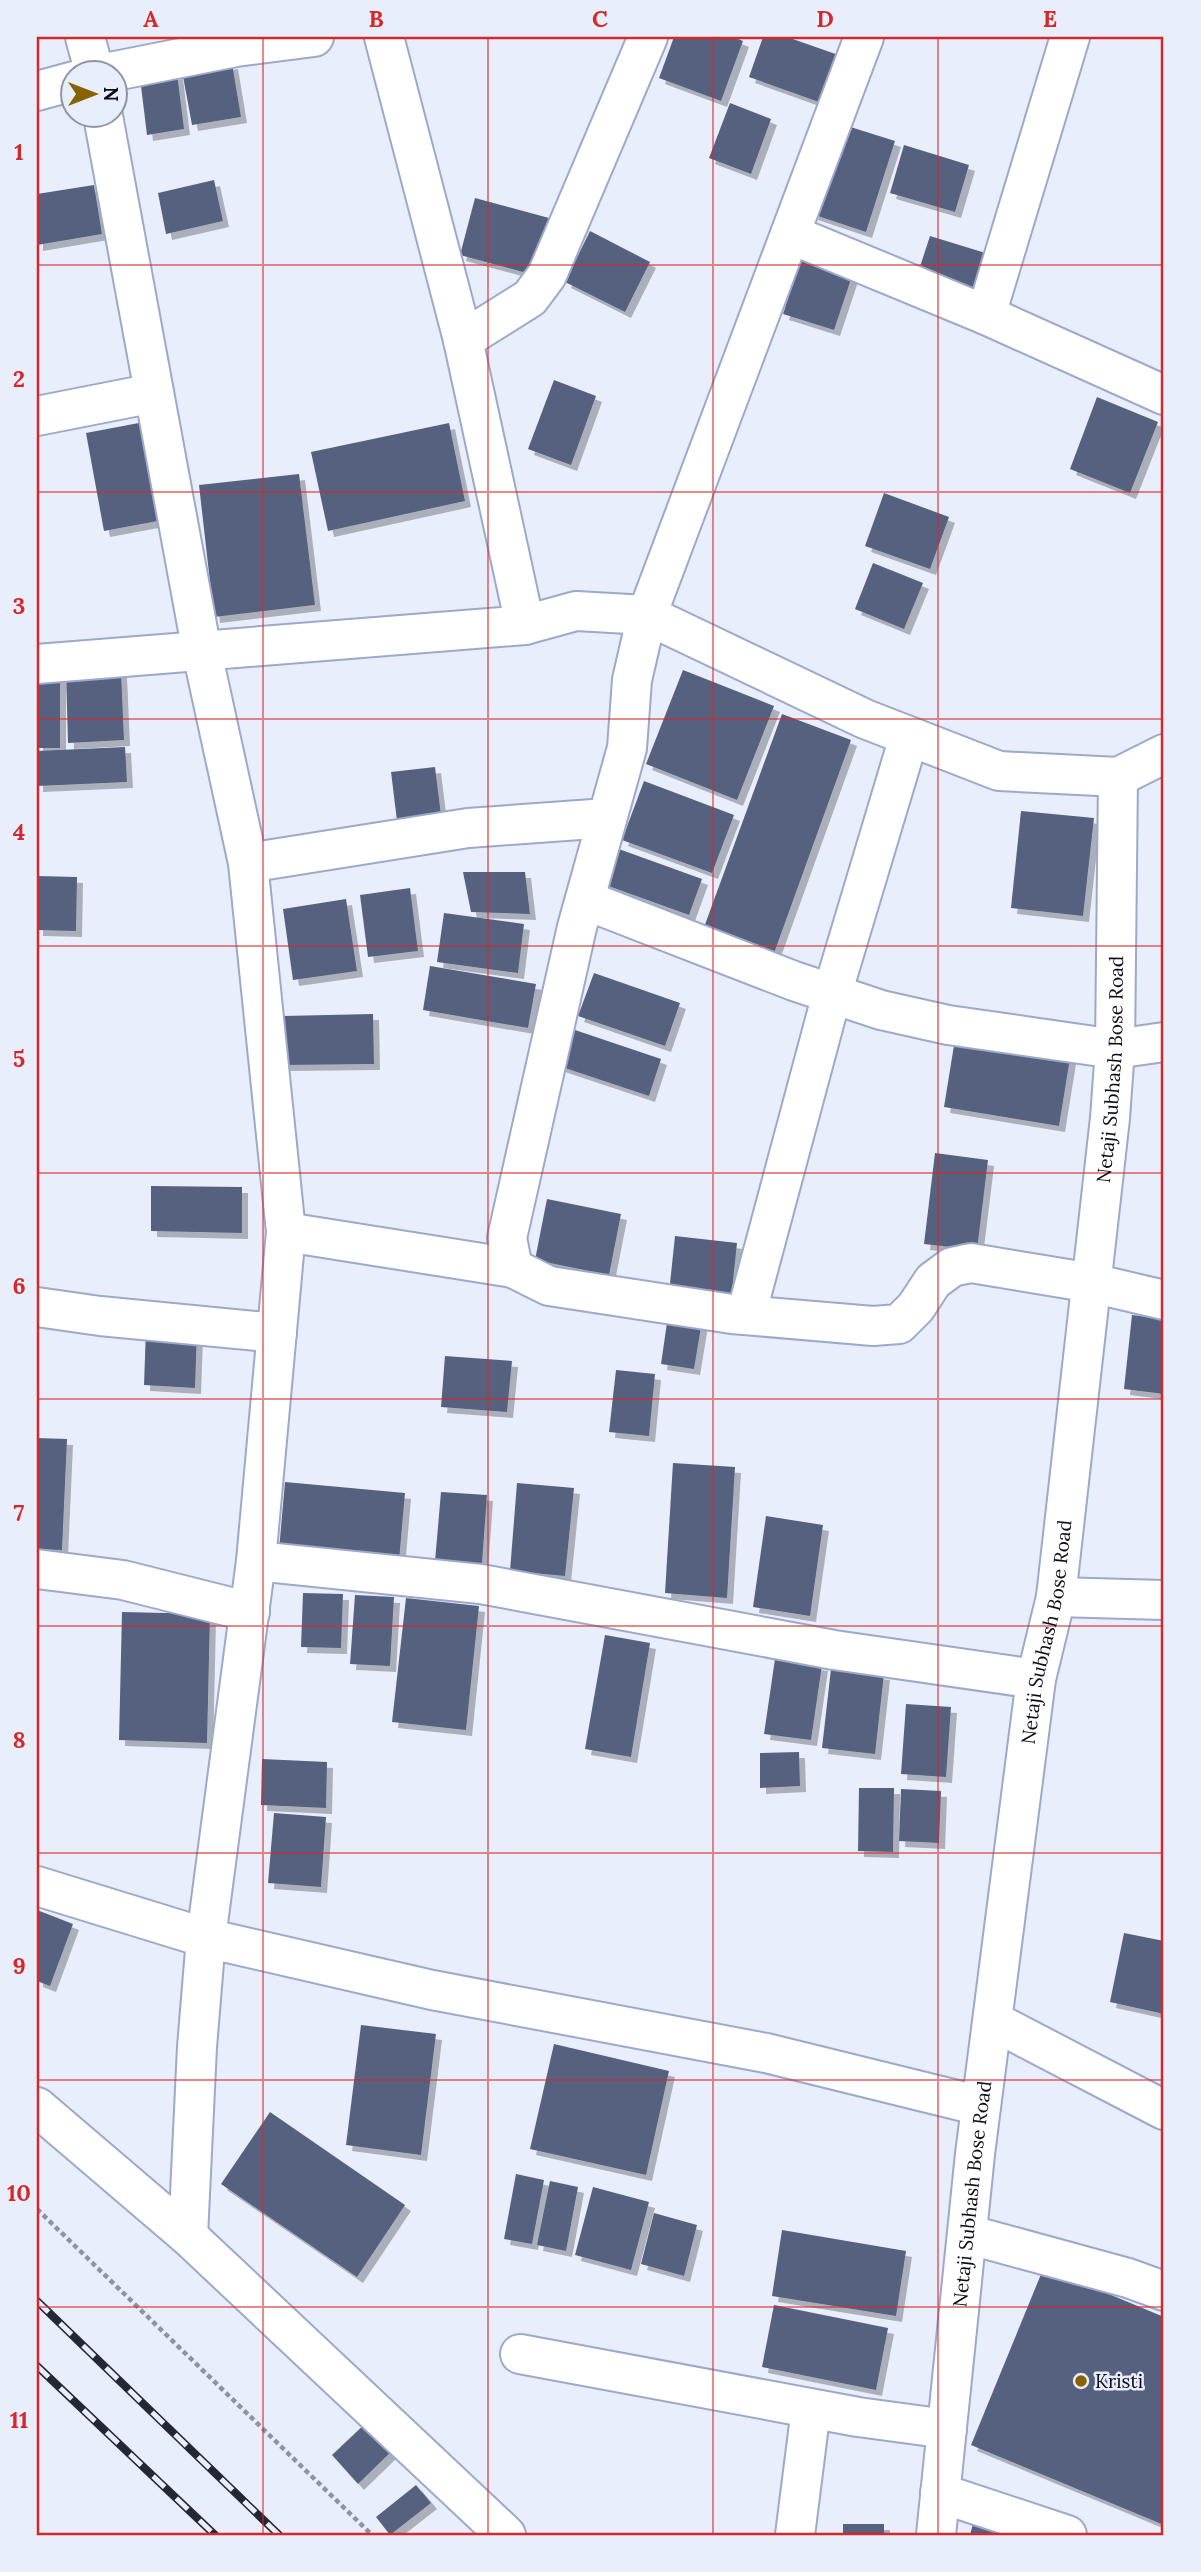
<svg xmlns="http://www.w3.org/2000/svg" width="1201" height="2572" font-family="Lora,serif">
<defs>
<filter id="shadow"><feDropShadow dx="6" dy="6" stdDeviation="0" flood-color="#0004"/></filter>
</defs>
<rect width="100%" height="100%" fill="#e8eefc"/>
<g fill="#57617f" filter="url(#shadow)">
<path d="M674,37H733L743,41L721,101L659,78Z"/>
<path d="M763,37H787L847,58L830,106L749,77Z"/>
<path d="M232,63L241,117L192,125L182,71Z"/>
<path d="M177,73L184,129L147,135L140,78Z"/>
<path d="M730,103L771,119L751,174L709,158Z"/>
<path d="M841,124L895,141L866,232L812,214Z"/>
<path d="M904,145L969,165L955,212L890,193Z"/>
<path d="M214,180L223,221L166,234L158,193Z"/>
<path d="M94,185L102,234L37,245V194Z"/>
<path d="M475,198L549,218L534,275L460,255Z"/>
<path d="M590,231L650,262L625,312L565,282Z"/>
<path d="M930,236L992,255L979,296L917,276Z"/>
<path d="M801,259L852,276L834,330L783,314Z"/>
<path d="M554,380L596,396L571,465L528,449Z"/>
<path d="M1097,397L1158,422L1130,493L1070,469Z"/>
<path d="M144,422L163,520L104,531L86,433Z"/>
<path d="M449,423L465,501L328,531L311,452Z"/>
<path d="M299,474L315,605L214,617L199,485Z"/>
<path d="M884,493L949,517L930,569L865,546Z"/>
<path d="M873,563L923,583L904,629L855,609Z"/>
<path d="M683,670L774,706L737,800L646,764Z"/>
<path d="M121,671L124,740L68,743L66,673Z"/>
<rect x="37" y="677" width="23" height="71"/>
<path d="M782,714L851,740L773,956L703,930Z"/>
<path d="M125,747L127,782L37,786V751Z"/>
<path d="M435,767L442,823L398,829L391,772Z"/>
<path d="M644,781L734,815L712,873L622,840Z"/>
<path d="M1021,811L1094,818L1083,916L1011,908Z"/>
<path d="M616,848L702,879L689,915L603,884Z"/>
<path d="M463,872H525L530,914L471,912Z"/>
<path d="M37,876L77,877L76,931L37,930Z"/>
<path d="M410,888L418,951L368,957L360,895Z"/>
<path d="M346,899L357,971L293,980L283,909Z"/>
<path d="M444,913L524,924L518,973L437,962Z"/>
<path d="M430,966L536,984L528,1028L423,1010Z"/>
<path d="M594,973L680,1003L665,1046L578,1016Z"/>
<path d="M373,1014L374,1064L284,1065L283,1016Z"/>
<path d="M572,1029L661,1059L649,1096L559,1066Z"/>
<path d="M955,1039L1070,1058L1059,1126L944,1107Z"/>
<path d="M935,1153L988,1160L977,1250L924,1244Z"/>
<path d="M151,1186L242,1187V1233L151,1231Z"/>
<path d="M547,1199L621,1214L609,1275L535,1260Z"/>
<path d="M675,1236L737,1243L731,1300L669,1293Z"/>
<path d="M669,1309L703,1315L694,1369L661,1364Z"/>
<path d="M1132,1315L1164,1319V1394L1124,1389Z"/>
<path d="M146,1329L197,1331L195,1388L144,1385Z"/>
<path d="M445,1356L512,1361L507,1412L441,1407Z"/>
<path d="M616,1370L655,1374L649,1436L609,1432Z"/>
<path d="M37,1438L67,1439L62,1550L37,1549Z"/>
<path d="M673,1463L735,1467L727,1598L665,1593Z"/>
<path d="M285,1482L405,1493L399,1561L279,1550Z"/>
<path d="M517,1483L574,1488L565,1576L510,1571Z"/>
<path d="M441,1492L487,1495L481,1577L434,1573Z"/>
<path d="M766,1516L823,1525L810,1616L753,1607Z"/>
<path d="M303,1593L343,1594L341,1648L301,1647Z"/>
<path d="M355,1595L394,1597L390,1666L350,1664Z"/>
<path d="M406,1598L479,1606L466,1730L392,1722Z"/>
<path d="M122,1612L210,1614L207,1743L119,1740Z"/>
<path d="M605,1635L650,1643L631,1757L585,1749Z"/>
<path d="M775,1659L822,1665L811,1740L764,1734Z"/>
<path d="M831,1669L884,1674L875,1754L822,1748Z"/>
<path d="M906,1704L951,1707L946,1777L901,1774Z"/>
<path d="M799,1752L800,1786L760,1788V1753Z"/>
<path d="M262,1759L327,1762L326,1808L261,1805Z"/>
<path d="M859,1788H894L893,1852L858,1851Z"/>
<path d="M901,1789L941,1791L939,1843L899,1841Z"/>
<path d="M274,1813L326,1817L321,1887L268,1883Z"/>
<path d="M37,1910L73,1924L50,1986L37,1981Z"/>
<path d="M1124,1933L1164,1941V2014L1110,2002Z"/>
<path d="M361,2025L436,2034L421,2155L346,2145Z"/>
<path d="M554,2044L669,2071L646,2175L530,2149Z"/>
<path d="M270,2112L405,2205L357,2277L221,2184Z"/>
<path d="M516,2174L544,2180L532,2244L504,2239Z"/>
<path d="M550,2181L578,2187L566,2251L537,2245Z"/>
<path d="M593,2187L649,2202L631,2270L575,2255Z"/>
<path d="M654,2213L697,2225L684,2276L641,2264Z"/>
<path d="M782,2230L906,2251L896,2316L772,2296Z"/>
<path d="M1044,2267L1164,2317V2525L971,2445Z"/>
<path d="M774,2305L888,2328L876,2390L762,2367Z"/>
<path d="M368,2421L394,2449L358,2484L332,2455Z"/>
<path d="M416,2485L431,2503L390,2535L376,2517Z"/>
<path d="M974,2520L1024,2535H970Z"/>
<rect x="843" y="2524" width="41" height="11"/>
</g>
<g fill="none" stroke-linecap="round" stroke-linejoin="round">
<defs>
<g id="minor">
<path d="M85,37L95,74"/>
<path d="M384,37L463,340L525,625"/>
<path d="M864,37L647,615L632,680L627,748L577,927L507,1238L513,1268L549,1286L732,1314L873,1326L899,1324L916,1307L933,1281L952,1267L971,1263L1092,1283L1164,1300"/>
<path d="M100,74L236,47L314,37"/>
<path d="M37,91L74,81"/>
<path d="M103,116L202,652L248,863L286,1232L256,1561L206,1938L197,2047L188,2236"/>
<path d="M790,234L986,315L1164,395"/>
<path d="M986,315L1070,37"/>
<path d="M463,340L530,298L547,275L648,37"/>
<path d="M37,416L154,393"/>
<path d="M37,664L525,625L576,611L647,615L865,719L999,771L1118,777"/>
<path d="M248,863L468,828L607,818"/>
<path d="M585,900L794,981L881,1010L948,1025L1115,1049L1164,1042"/>
<path d="M286,1232L513,1268"/>
<path d="M37,1307L100,1316L277,1333"/>
<path d="M746,1315L832,994L909,737"/>
<path d="M256,1561L481,1584L834,1650L1036,1679"/>
<path d="M37,1569L123,1580L250,1612"/>
<path d="M1056,1597L1164,1600"/>
<path d="M37,1886L206,1938L432,1990L766,2053L981,2106"/>
<path d="M993,2021L1164,2110"/>
<path d="M37,2107L188,2236L506,2535"/>
<path d="M967,2234L1128,2278L1164,2291"/>
<path d="M520,2354L858,2417L947,2429"/>
<path d="M940,2493L1067,2535"/>
<path d="M795,2535L811,2409"/>
<path id="s1" d="M936,2535L975,2154L1036,1679L1056,1597L1110,1118L1115,1049L1118,777L1164,754"/>
</g>
</defs>
<use href="#minor" stroke="#9da9ca" stroke-width="42"/>
<path stroke="#8e93a0" stroke-width="4.5" stroke-dasharray="5 3.5" stroke-linecap="butt" d="M37,2209L372,2535"/>
<use href="#minor" stroke="#fff" stroke-width="38"/>
<defs>
<g id="rail">
<path d="M37,2301L279,2535"/>
<path d="M37,2366L215,2535"/>
</g>
</defs>
<use href="#rail" stroke="#242734" stroke-width="8"/>
<use href="#rail" stroke="#e8eefc" stroke-width="5" stroke-dasharray="16" stroke-linecap="butt"/>
</g>
<path fill="none" stroke="#d62828" stroke-width="2" stroke-opacity="0.55" d="M263,37V2535M488,37V2535M713,37V2535M938,37V2535M37,265H1164M37,492H1164M37,719H1164M37,946H1164M37,1173H1164M37,1399H1164M37,1626H1164M37,1853H1164M37,2080H1164M37,2307H1164"/>
<circle fill="#876300" stroke="#e8eefc" stroke-width="2.5" cx="1081" cy="2381" r="7"/>
<g text-anchor="middle" stroke-width="5" stroke-linejoin="round" paint-order="stroke">
<g font-size="19" fill="#0a0d19" stroke="#e8eefc">
<text dy="7" stroke="none"><textPath href="#s1" startOffset="1477">Netaji Subhash Bose Road</textPath></text>
<text dy="7" stroke="none"><textPath href="#s1" startOffset="910">Netaji Subhash Bose Road</textPath></text>
<text dy="7" stroke="none"><textPath href="#s1" startOffset="343">Netaji Subhash Bose Road</textPath></text>
</g>
<g font-size="19" fill="#0a0d19" stroke="#e8eefc" text-anchor="start">
<text x="1095" y="2388">Kristi</text>
</g>
</g>
<rect width="1201" height="2572" fill="none" stroke="#e8eefc" stroke-width="77"/>
<g transform="translate(94 94) rotate(90)"><circle r="33" fill="#e8eefc" stroke="#8f94a1" stroke-width="2"/>
<path d="M0-5L12 26L0 18L-12 26Z" fill="#876300"/>
<text y="-10" font-size="19" font-weight="bold" text-anchor="middle" fill="#0a0d19">N</text>
</g>
<rect x="38" y="38" width="1124" height="2496" fill="none" stroke="#d62828" stroke-width="2.5"/>
<g font-size="23" text-anchor="middle" font-weight="bold" fill="#d62828">
<text x="151" y="27">A</text>
<text x="376" y="27">B</text>
<text x="600" y="27">C</text>
<text x="825" y="27">D</text>
<text x="1050" y="27">E</text>
<text x="19" y="160">1</text>
<text x="19" y="387">2</text>
<text x="19" y="614">3</text>
<text x="19" y="840">4</text>
<text x="19" y="1067">5</text>
<text x="19" y="1294">6</text>
<text x="19" y="1521">7</text>
<text x="19" y="1748">8</text>
<text x="19" y="1974">9</text>
<text x="19" y="2201">10</text>
<text x="19" y="2428">11</text>
</g>
</svg>
